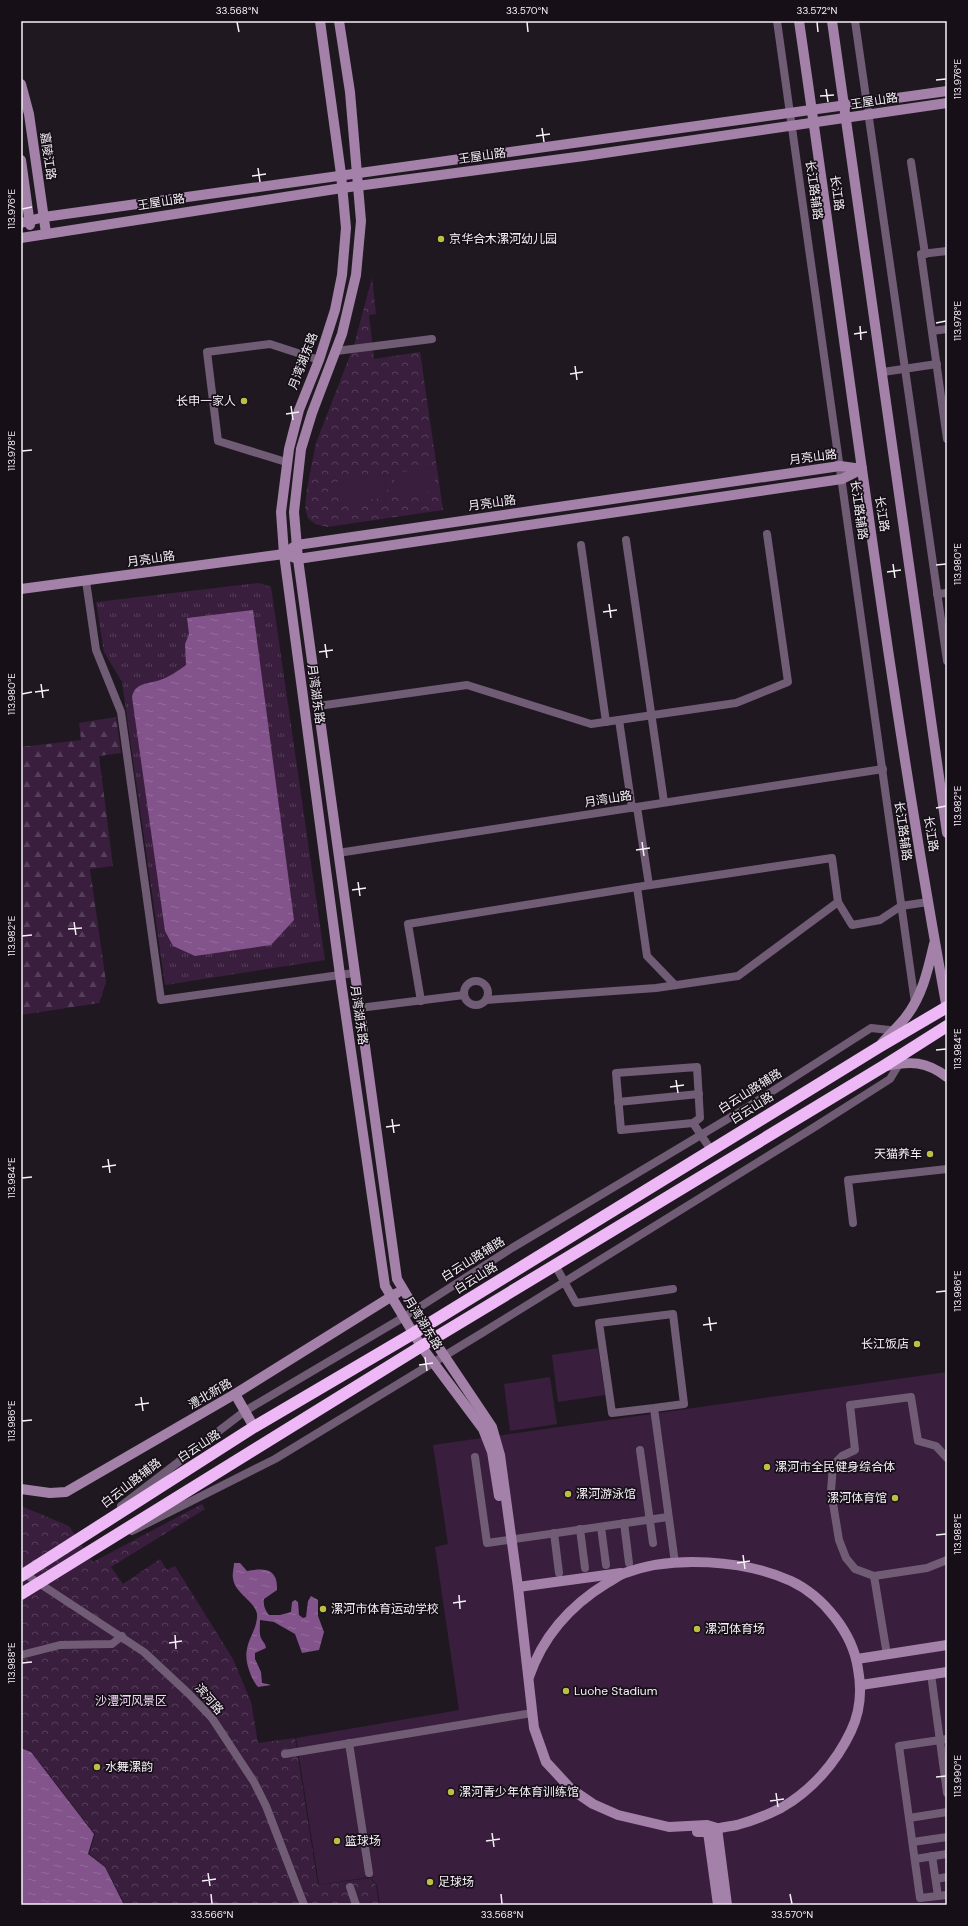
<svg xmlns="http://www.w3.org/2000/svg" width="968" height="1926" font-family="'DM Sans','Noto Sans SC',sans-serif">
<defs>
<pattern id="grass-tufts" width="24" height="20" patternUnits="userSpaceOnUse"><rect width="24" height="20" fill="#391e3e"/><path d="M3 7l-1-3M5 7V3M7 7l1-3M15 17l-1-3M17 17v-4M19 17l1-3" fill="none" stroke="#563f5a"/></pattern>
<pattern id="forest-firs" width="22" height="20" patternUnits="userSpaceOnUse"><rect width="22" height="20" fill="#391e3e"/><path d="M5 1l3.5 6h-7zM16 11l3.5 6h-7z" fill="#563f5a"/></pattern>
<pattern id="park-crowns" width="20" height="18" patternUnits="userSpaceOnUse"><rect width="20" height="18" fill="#391e3e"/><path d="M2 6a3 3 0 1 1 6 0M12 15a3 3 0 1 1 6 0" fill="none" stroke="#563f5a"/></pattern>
<pattern id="water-ripples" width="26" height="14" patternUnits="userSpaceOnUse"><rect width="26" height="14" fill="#83538c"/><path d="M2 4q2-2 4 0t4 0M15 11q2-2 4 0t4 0" fill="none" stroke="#956c9d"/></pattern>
</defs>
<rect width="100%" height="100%" fill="#201821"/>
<path fill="url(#grass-tufts)" d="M259,583L271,587L325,960L165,985L122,682L104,652L96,602Z"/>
<path fill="url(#forest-firs)" d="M116,717L121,753L99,756L113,866L90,869L106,982L99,1003L21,1015V747L81,740L79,723Z"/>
<g fill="url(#park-crowns)">
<path d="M372,278L376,314L369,315L374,359L420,352L443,510L327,527L315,524L308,518L305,508L307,488L316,443L354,345Z"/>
<path d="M202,1504L205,1509L111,1567L123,1584L160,1559L167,1570L175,1566L233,1659L251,1702L258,1743L295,1738L318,1885L370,1878L376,1885L379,1905H125L105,1866L89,1854L95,1834L31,1751L21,1747V1506L69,1526L93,1562Z"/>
</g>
<g fill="#391e3e">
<path d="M433,468L436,490L397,496L393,473Z"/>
<path d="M385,475L388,497L340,504L337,482Z"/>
<path d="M598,1348L605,1395L558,1402L552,1355Z"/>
<path d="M947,1372V1905H380L377,1885L370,1877L319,1885L296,1738L459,1710L435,1547L448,1544L433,1445Z"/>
<path d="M550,1377L557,1424L510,1431L504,1384Z"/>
</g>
<g fill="url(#water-ripples)">
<path d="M253,610L294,920L271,945L195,956L173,946L165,931L132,697C135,682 149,684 160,680C169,677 178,671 186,665L185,644L189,634L187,618Z"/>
<path d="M234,1563H240L247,1571C264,1568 278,1568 277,1590L264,1599C263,1605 265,1610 269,1615H280L291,1612L292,1602L295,1600L298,1602L299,1615L303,1618L306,1617L308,1601L311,1596L318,1600V1616L324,1632L319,1650L302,1653L295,1634L274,1622L260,1620C260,1626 259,1633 261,1638C263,1643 265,1642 266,1648L255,1653V1659L261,1672L262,1683L271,1685L258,1687C251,1679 244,1660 247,1649C249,1637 258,1627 257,1614C255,1601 234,1593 233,1578C232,1574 234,1568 234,1563Z"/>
<path d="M21,1748L31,1752L94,1834L88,1854L105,1867L124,1905H21Z"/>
</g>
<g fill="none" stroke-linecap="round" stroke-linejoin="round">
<g stroke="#715c75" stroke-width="8">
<path d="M777,21L915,1003"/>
<path d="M855,21L947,661"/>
<path d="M911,162L925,254"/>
<path d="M947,251L921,254L947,439"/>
<path d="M932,331L947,329"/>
<path d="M336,351L432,339"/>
<path d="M883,372L937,364"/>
<path d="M286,462L218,441L207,352L270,344L319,360"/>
<path d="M626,540L664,802"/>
<path d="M581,545L606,722"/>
<path d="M86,581L96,650L121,712L161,1000L354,973"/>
<path d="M937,594L947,593"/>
<path d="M318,706L467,685L591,724L736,703L788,682L767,534"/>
<path d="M619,720L632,808"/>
<path d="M637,807L649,885"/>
<path d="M338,853L883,769"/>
<path d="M637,887L647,956L675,985"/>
<path d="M838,902L852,925L880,920L901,906L928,902"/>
<circle cx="476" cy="993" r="12"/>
<path d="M421,1001L408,924L637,887L832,858L838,902L738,976L656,988L486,1000"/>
<path d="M359,1008L464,995"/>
<path d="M618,1102L699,1094"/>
<path d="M693,1123L621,1130L616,1073L697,1067L700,1118L693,1123L711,1150"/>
<path d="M853,1223L848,1180L947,1169"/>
<path d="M555,1265L576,1303L673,1289"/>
<path d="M654,1408L684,1404L673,1314L599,1323L612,1413L654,1408L675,1563"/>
<path d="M640,1450L653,1543"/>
<path d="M475,1457L487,1543L668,1517"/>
<path d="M947,1458L936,1446L918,1441L911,1397L850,1405L855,1450L842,1456L833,1465L831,1491L839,1540L846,1558L851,1564L855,1569L874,1576L927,1568L947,1560"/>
<path d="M121,1506L245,1411L404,1317L512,1248L746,1108L871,1028L898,1031"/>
<path d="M624,1523L629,1563"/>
<path d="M601,1527L606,1565"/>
<path d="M580,1529L585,1568"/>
<path d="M132,1531L275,1459L482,1333L813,1128L890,1079L901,1061"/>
<path d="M554,1533L559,1573"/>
<path d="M22,1572L144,1652L189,1694L212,1718L254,1782L266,1806L304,1905"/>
<path d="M874,1576L887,1655"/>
<path d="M21,1655L60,1645L112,1644L122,1636"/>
<path d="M931,1674L947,1793"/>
<path d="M947,1739L899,1746L920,1898L947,1895"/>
<path d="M349,1743L369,1873"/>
<path d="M285,1754L532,1713"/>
<path d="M909,1818L947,1812"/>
<path d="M913,1842L947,1837"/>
<path d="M932,1856L938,1896"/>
<path d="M915,1859L947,1854"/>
<path d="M936,1879L947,1877"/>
<path d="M350,1887L356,1905"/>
</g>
<g stroke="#a381a9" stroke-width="10">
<path d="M320,21L341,174L346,228L342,275L335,310L319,360L299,410L289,449L281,512L284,554L340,975L385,1286L421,1346L483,1429L492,1452L499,1496"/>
<path d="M339,21L350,92L361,221L356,275L342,334L312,413L301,449L294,512L298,559L397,1279L433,1339L492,1427L500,1455L518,1587L534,1728L546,1762L571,1789L593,1804L618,1815L669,1827L707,1825L717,1828L727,1905"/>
<path d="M799,21C847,350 887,681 947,1009"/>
<path d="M832,21L947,833"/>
<path d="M21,84L29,114L46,233"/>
<path d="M21,160L30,225"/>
<path d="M21,223L44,217L947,91"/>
<path d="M21,238L342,188L584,156L947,103"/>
<path d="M292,548L297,545L840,466L862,469"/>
<path d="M21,589L284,554L298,559L311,557L842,479L862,469"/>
<path d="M882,1043C889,1035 898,1027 905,1018C922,997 928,970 934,944"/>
<path d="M886,1066C911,1061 926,1061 947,1077"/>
<path d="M235,1394L254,1427"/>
<path d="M21,1489L50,1493L66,1492L235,1394L397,1293"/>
<path d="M518,1587L621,1573"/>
<path d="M857,1659L947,1645"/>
<path d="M529,1677C543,1636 571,1605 607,1583C613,1580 619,1575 625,1573C672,1555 745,1560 791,1581C823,1596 853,1633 858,1669C862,1690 860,1712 851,1731C836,1763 811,1791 781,1808C767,1815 752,1821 737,1825C728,1827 719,1827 710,1831"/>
<path d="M861,1685L947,1672"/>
<path d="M697,1832H708L718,1905"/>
</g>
<g stroke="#eeb8f7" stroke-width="12">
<path d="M21,1576L254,1427L414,1333L879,1047L947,1007"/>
<path d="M21,1594L433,1339L884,1066L947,1026"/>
</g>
</g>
<path fill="none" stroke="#f5eff6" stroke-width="1.5" d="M237,22L239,32M527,22L528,32M817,22L818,32M936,80L946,79M826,89L828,102M820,96L834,95M542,128L544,142M536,136L550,134M258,168L260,182M252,176L266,174M22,209L32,207M936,323L946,321M860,326L861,340M854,334L867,332M575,366L577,380M570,374L583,372M291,406L293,420M286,414L299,412M22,451L32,450M893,564L895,578M936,565L946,564M887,572L901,570M609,604L611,618M603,612L617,610M325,644L327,658M319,652L333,650M41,684L43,698M35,692L49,690M22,694L32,692M936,808L946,806M642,842L644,856M636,850L650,848M358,882L360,896M352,890L366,888M74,922L76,935M68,929L82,928M22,936L32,935M936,1050L946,1049M676,1080L678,1093M670,1087L684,1085M392,1119L394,1133M386,1127L400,1125M108,1159L110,1173M102,1167L116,1165M22,1178L32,1177M936,1292L946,1291M709,1317L711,1331M703,1325L717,1323M425,1357L427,1371M419,1365L433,1363M141,1397L143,1411M135,1405L149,1403M22,1421L32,1420M936,1535L946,1534M743,1555L745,1569M737,1563L750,1561M459,1595L460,1609M453,1603L466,1601M175,1635L176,1649M169,1643L182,1641M22,1663L32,1662M936,1777L946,1776M776,1793L778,1807M770,1801L784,1799M492,1833L494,1847M486,1841L500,1839M208,1873L210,1886M202,1881L216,1879M211,1894L212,1904M501,1894L502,1904M790,1894L792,1904"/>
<g fill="#bbc045" stroke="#160f18" stroke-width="1.5">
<circle cx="441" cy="239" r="4"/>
<circle cx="244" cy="401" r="4"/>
<circle cx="930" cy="1154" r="4"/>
<circle cx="917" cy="1344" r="4"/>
<circle cx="767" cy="1467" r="4"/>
<circle cx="568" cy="1494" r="4"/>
<circle cx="895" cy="1498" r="4"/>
<circle cx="323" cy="1609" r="4"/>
<circle cx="697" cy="1629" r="4"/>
<circle cx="566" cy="1691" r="4"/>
<circle cx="97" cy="1767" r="4"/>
<circle cx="451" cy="1792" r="4"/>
<circle cx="337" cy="1841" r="4"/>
<circle cx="430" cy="1882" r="4"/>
</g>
<g text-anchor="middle" stroke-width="3.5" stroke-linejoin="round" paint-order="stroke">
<g font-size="12" fill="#f5eff6" stroke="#160f18">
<text transform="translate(874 101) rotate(-9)" y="4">王屋山路</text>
<text transform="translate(48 156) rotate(82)" y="4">嘉陵江路</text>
<text transform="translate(482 156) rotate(-8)" y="4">王屋山路</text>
<text transform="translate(814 190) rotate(82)" y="4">长江路辅路</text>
<text transform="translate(837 193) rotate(82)" y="4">长江路</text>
<text transform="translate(161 202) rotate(-9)" y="4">王屋山路</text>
<text transform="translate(303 361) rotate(-69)" y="4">月湾湖东路</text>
<text transform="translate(813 457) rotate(-7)" y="4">月亮山路</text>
<text transform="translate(492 503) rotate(-8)" y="4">月亮山路</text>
<text transform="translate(859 510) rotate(82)" y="4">长江路辅路</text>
<text transform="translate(882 514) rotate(81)" y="4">长江路</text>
<text transform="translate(151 559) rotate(-8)" y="4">月亮山路</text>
<text transform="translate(316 694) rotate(82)" y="4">月湾湖东路</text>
<text transform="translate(608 799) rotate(-9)" y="4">月湾山路</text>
<text transform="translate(903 831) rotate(82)" y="4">长江路辅路</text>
<text transform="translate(931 834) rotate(81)" y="4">长江路</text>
<text transform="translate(359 1015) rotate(82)" y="4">月湾湖东路</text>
<text transform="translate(750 1091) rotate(-32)" y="4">白云山路辅路</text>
<text transform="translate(752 1108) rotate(-32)" y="4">白云山路</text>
<text transform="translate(473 1259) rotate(-32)" y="4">白云山路辅路</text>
<text transform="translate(476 1278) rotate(-32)" y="4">白云山路</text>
<text transform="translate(423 1323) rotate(58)" y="4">月湾湖东路</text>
<text transform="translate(210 1394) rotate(-30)" y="4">澧北新路</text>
<text transform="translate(199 1446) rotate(-33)" y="4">白云山路</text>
<text transform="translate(131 1483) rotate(-38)" y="4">白云山路辅路</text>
<text transform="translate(209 1699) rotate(49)" y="4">滨河路</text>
</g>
<g font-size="12" fill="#f5eff6" stroke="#160f18" text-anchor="start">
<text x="449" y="243">京华合木漯河幼儿园</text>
<text x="236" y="405" text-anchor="end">长申一家人</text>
<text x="922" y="1158" text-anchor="end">天猫养车</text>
<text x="909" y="1348" text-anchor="end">长江饭店</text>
<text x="775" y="1471">漯河市全民健身综合体</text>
<text x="576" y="1498">漯河游泳馆</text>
<text x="887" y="1502" text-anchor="end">漯河体育馆</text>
<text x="331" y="1613">漯河市体育运动学校</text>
<text x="705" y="1633">漯河体育场</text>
<text x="574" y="1695">Luohe Stadium</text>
<text x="105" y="1771">水舞漯韵</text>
<text x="459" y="1796">漯河青少年体育训练馆</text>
<text x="345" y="1845">篮球场</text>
<text x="438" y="1886">足球场</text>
</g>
<g font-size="12" fill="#f5d9fa" stroke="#160f18">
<text x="131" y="1705">沙澧河风景区</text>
</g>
</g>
<rect width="968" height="1926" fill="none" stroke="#160f18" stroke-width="44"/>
<rect x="22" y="22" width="924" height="1882" fill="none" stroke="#f5eff6" stroke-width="1.5"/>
<g font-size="10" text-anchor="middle" fill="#f5eff6">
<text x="237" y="14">33.568°N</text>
<text x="527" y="14">33.570°N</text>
<text x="817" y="14">33.572°N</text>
<text transform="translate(957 79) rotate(-90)" y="4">113.976°E</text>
<text transform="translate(11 209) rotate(-90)" y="4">113.976°E</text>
<text transform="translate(957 321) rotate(-90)" y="4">113.978°E</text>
<text transform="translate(11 451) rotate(-90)" y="4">113.978°E</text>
<text transform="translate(957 564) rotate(-90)" y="4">113.980°E</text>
<text transform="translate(11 694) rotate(-90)" y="4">113.980°E</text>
<text transform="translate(957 806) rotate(-90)" y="4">113.982°E</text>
<text transform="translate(11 936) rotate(-90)" y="4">113.982°E</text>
<text transform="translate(957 1049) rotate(-90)" y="4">113.984°E</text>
<text transform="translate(11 1178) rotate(-90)" y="4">113.984°E</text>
<text transform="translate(957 1291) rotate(-90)" y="4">113.986°E</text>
<text transform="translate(11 1421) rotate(-90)" y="4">113.986°E</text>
<text transform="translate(957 1534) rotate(-90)" y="4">113.988°E</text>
<text transform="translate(11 1663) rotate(-90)" y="4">113.988°E</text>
<text transform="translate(957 1776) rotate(-90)" y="4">113.990°E</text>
<text x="212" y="1918">33.566°N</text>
<text x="502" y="1918">33.568°N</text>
<text x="792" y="1918">33.570°N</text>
</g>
</svg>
